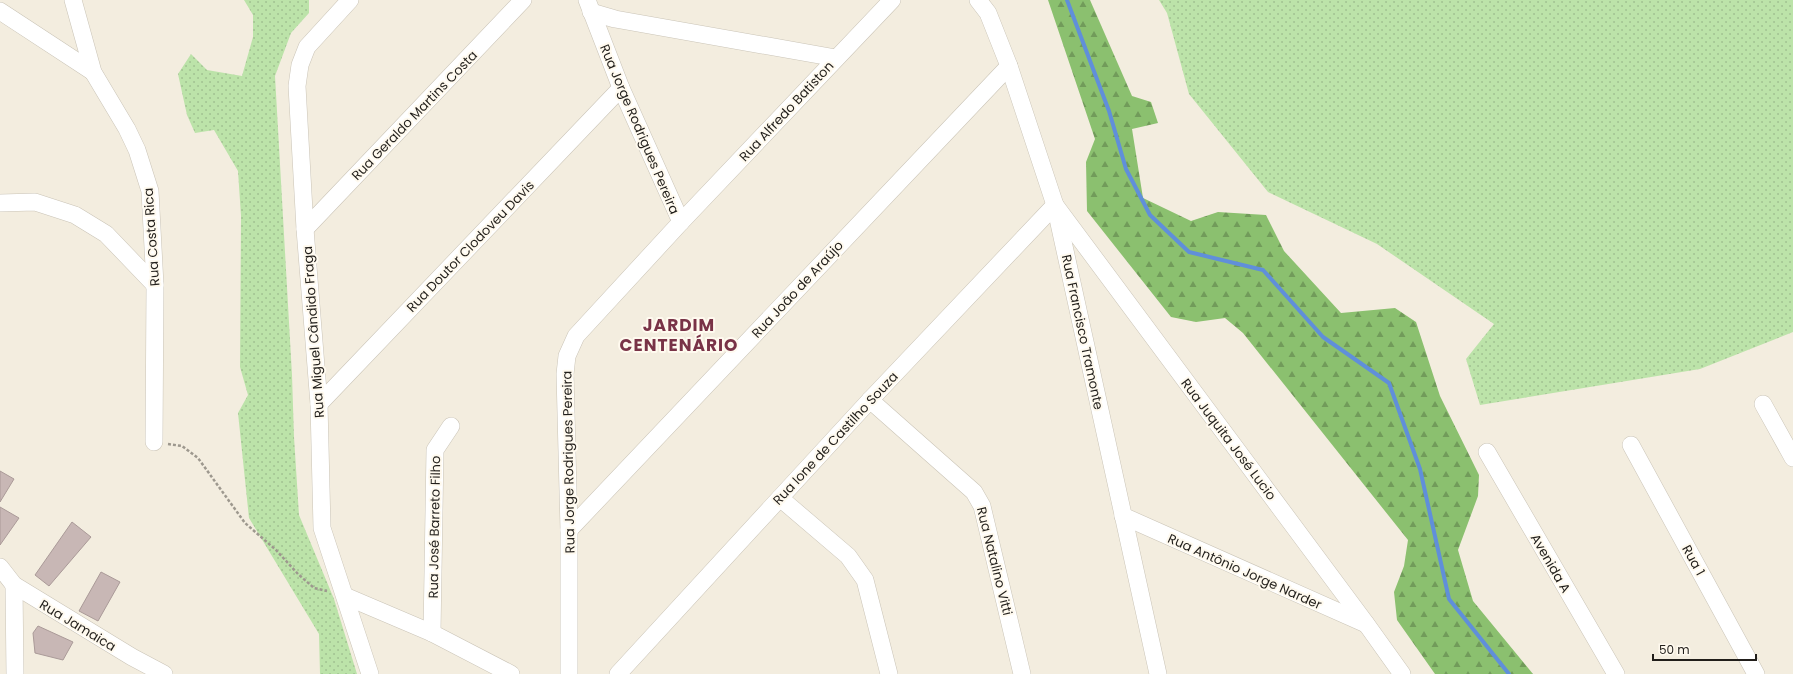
<svg xmlns="http://www.w3.org/2000/svg" width="1793" height="674" font-family="Poppins,sans-serif">
<defs>
<pattern id="grass-dots" width="8" height="8" patternUnits="userSpaceOnUse"><rect width="8" height="8" fill="#bce3a9"/><path d="M2 2h.1M6 6h.1" fill="none" stroke="#a1c291" stroke-width="1.8" stroke-linecap="round"/></pattern>
<pattern id="forest-firs" width="22" height="20" patternUnits="userSpaceOnUse"><rect width="22" height="20" fill="#8bc06f"/><path d="M5 1l3.5 6h-7zM16 11l3.5 6h-7z" fill="#719b5a"/></pattern>
</defs>
<rect width="100%" height="100%" fill="#f3eddf"/>
<g fill="url(#grass-dots)">
<path d="M244,0H309V13L291,33L275,76L292,375L294,437L299,515L334,599L357,674H320L319,634L249,518L238,413L248,395L240,367L241,216L238,171L214,130L195,133L187,115L178,74L191,54L207,70L242,76L253,37V15Z"/>
<path d="M1159,0H1793V332L1700,369L1480,405L1466,359L1494,324L1377,244L1268,192L1189,94L1167,13Z"/>
</g>
<path fill="url(#forest-firs)" d="M1048,0H1090L1132,96L1151,102L1158,123L1132,129L1143,198L1191,221L1218,212L1266,215L1284,251L1341,313L1395,308L1416,322L1440,396L1479,475L1478,496L1458,550L1473,601L1533,674H1435L1397,620L1394,592L1404,566L1408,540L1243,333L1225,318L1196,322L1171,317L1087,211L1086,162L1095,139Z"/>
<g fill="none" stroke-linecap="round" stroke-linejoin="round">
<path stroke="#608fda" stroke-width="4" d="M1067,0L1109,111L1126,169L1150,215L1189,252L1263,270L1323,337L1389,383L1420,469L1449,599L1509,674"/>
</g>
<g fill="#c8b7b5" stroke="#aa9a98">
<path d="M0,471L14,479L0,502Z"/>
<path d="M0,507L19,518L0,545Z"/>
<path d="M72,522L91,537L49,586L35,575Z"/>
<path d="M101,572L120,582L98,621L79,611Z"/>
<path d="M38,626L73,642L63,660L35,653L33,633Z"/>
</g>
<g fill="none" stroke-linecap="round" stroke-linejoin="round">
<defs>
<g id="minor">
<path d="M73,0L93,72L127,129L137,150L150,191L155,285L154,442"/>
<path d="M350,0L307,47L300,65L297,86L305,229L319,404L322,528L370,674"/>
<path d="M587,0L621,88L681,222"/>
<path d="M978,0L988,13L1009,66L1055,205L1158,674"/>
<path d="M0,11L93,72"/>
<path d="M591,12L615,19L836,58"/>
<path d="M0,203L35,202L75,215L106,234L155,285"/>
<path d="M305,229L523,0"/>
<path d="M870,400L974,492L982,506L1022,674"/>
<path d="M319,404L621,88"/>
<path d="M1763,404L1793,458"/>
<path d="M1631,445L1756,674"/>
<path d="M1487,452L1616,674"/>
<path d="M780,498L848,556L865,580L889,674"/>
<path d="M1123,516L1366,624"/>
<path d="M569,530L1009,66"/>
<path d="M0,567L14,585L132,657L164,674"/>
<path d="M14,585L15,674"/>
<path d="M345,596L432,633L511,674"/>
<path d="M432,633L435,450L451,426"/>
<path d="M569,674V530L565,374L567,356L576,336L681,222L892,0"/>
<path d="M618,674L870,400L1055,205L1367,625L1402,674"/>
</g>
</defs>
<use href="#minor" stroke="#cac4b7" stroke-width="18"/>
<path stroke="#9d988e" stroke-width="2.5" stroke-dasharray="3 2" stroke-linecap="butt" d="M168,444L182,446L198,458L245,523L276,550L298,574L314,588L327,591"/>
<use href="#minor" stroke="#fff" stroke-width="17"/>
</g>
<g text-anchor="middle" stroke-width="4" stroke-linejoin="round" paint-order="stroke">
<g font-size="13" fill="#211e1a" stroke="#fffaef">
<text transform="translate(786 111) rotate(-47)" y="5">Rua Alfredo Batiston</text>
<text transform="translate(414 115) rotate(-46)" y="5">Rua Geraldo Martins Costa</text>
<text transform="translate(640 129) rotate(67)" y="5">Rua Jorge Rodrigues Pereira</text>
<text transform="translate(151 237) rotate(-94)" y="5">Rua Costa Rica</text>
<text transform="translate(470 246) rotate(-46)" y="5">Rua Doutor Clodoveu Davis</text>
<text transform="translate(797 289) rotate(-47)" y="5">Rua João de Araújo</text>
<text transform="translate(313 332) rotate(-94)" y="5">Rua Miguel Cândido Fraga</text>
<text transform="translate(1083 332) rotate(78)" y="5">Rua Francisco Tramonte</text>
<text transform="translate(835 438) rotate(-47)" y="5">Rua Ione de Castilho Souza</text>
<text transform="translate(1229 439) rotate(53)" y="5">Rua Juquita José Lucio</text>
<text transform="translate(568 462) rotate(-91)" y="5">Rua Jorge Rodrigues Pereira</text>
<text transform="translate(434 527) rotate(-89)" y="5">Rua José Barreto Filho</text>
<text transform="translate(1694 560) rotate(61)" y="5">Rua 1</text>
<text transform="translate(995 561) rotate(76)" y="5">Rua Natalino Vitti</text>
<text transform="translate(1551 563) rotate(60)" y="5">Avenida A</text>
<text transform="translate(1245 571) rotate(24)" y="5">Rua Antônio Jorge Narder</text>
<text transform="translate(78 625) rotate(31)" y="5">Rua Jamaica</text>
</g>
<g font-size="17" font-weight="bold" letter-spacing="1" fill="#793347" stroke="#fffaef">
<text x="679" y="331">JARDIM<tspan x="679" dy="20">CENTENÁRIO</tspan></text>
</g>
</g>
<path d="M1653 654v6h103v-6" fill="none" stroke="#211e1a" stroke-width="2"/>
<text x="1659" y="654" font-size="12" fill="#211e1a" stroke="#fffaef" stroke-width="3" paint-order="stroke">50 m</text>
</svg>
